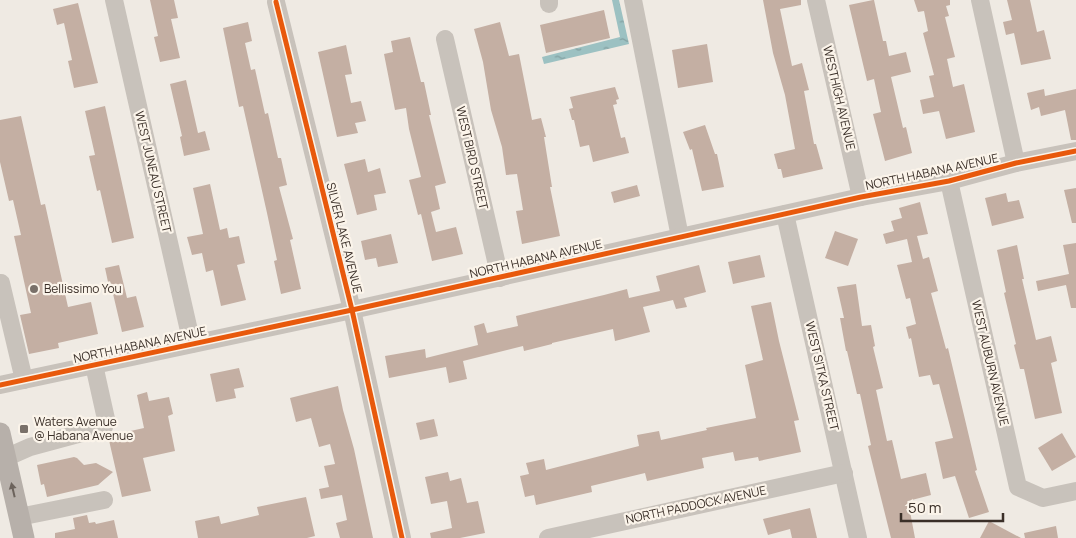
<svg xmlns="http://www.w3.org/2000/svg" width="1076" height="538" font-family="Manrope,sans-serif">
<defs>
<pattern id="water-ripples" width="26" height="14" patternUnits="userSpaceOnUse" patternTransform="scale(1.25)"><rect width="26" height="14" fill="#9cc1c2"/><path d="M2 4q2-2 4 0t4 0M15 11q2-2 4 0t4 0" fill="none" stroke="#809d9e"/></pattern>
</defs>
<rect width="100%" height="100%" fill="#efeae3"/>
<path fill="url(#water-ripples)" d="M612,0H619L629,44L544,64L542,57L620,37Z"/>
<g fill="#c4afa3">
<path d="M150,0H174L178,18L171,19L180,58L160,62L154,37L158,36Z"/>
<path d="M763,0H801V5L780,9L792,66L802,63L809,90L804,91L814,144H816L823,169L783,178L781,169H778L774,154L795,149L785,95L773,53Z"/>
<path d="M873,0H874L883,41H886L889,56L906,52L911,72L891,77L903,128L906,127L912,153L885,161L873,114L881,112L874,79L867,81L849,5Z"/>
<path d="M914,0H950V5L946,6L949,16L945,17L955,57L947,59L953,87L964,84L975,132L946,139L939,111L923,114L920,100L934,97L929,76L934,75L923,33L928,31L924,11L918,12Z"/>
<path d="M1007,0H1030L1037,32L1044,30L1051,59L1021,65L1014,33L1006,35L1003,22L1012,20Z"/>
<path d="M78,3L98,83L74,88L68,61L72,60L64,23L57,25L53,9Z"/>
<path d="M604,10L610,38L546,53L540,25Z"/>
<path d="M248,22L252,41L245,43L251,70L255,69L265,114L268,113L278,158H281L287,185L279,187L293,239L290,240L301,289L281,294L274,261L277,260L267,213L243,106L239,107L223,28Z"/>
<path d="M500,22L509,56L519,54L532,120L541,118L546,137H544L552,187H550L560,236L522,244L516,211L523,210L517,174L506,175L502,147L491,110L483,62L474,29Z"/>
<path d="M410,37L421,82H424L431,115H429L446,183L435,186L440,209L431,212L436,232L456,227L463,254L432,261L421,214L418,215L409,180L421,177L409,129L406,108L395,110L384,54L393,52L391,41Z"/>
<path d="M707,44L713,82L678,88L672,50Z"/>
<path d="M346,45L352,74L345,75L351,103L361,101L366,121L355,123L358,133L337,137L318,52Z"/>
<path d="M186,80L198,133L205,131L210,150L184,156L180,137L182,136L170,84Z"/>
<path d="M615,87L619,99L616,100L617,104L613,105L621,138L625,137L629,153L593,162L589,145L580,147L574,120H572L569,109L573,108L570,97Z"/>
<path d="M1044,89L1045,96L1076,89V140H1071L1065,110L1041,116L1039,107L1031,110L1027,93Z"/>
<path d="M105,106L134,238L112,243L100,190L97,191L89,156L95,155L85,111Z"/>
<path d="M21,116L41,205L45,204L68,307L91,302L98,334L58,343L59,348L29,354L20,315L31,313L14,236L21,235L13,200L9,201L0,162V120Z"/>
<path d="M705,125L715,154H717L724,187L702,191L692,149L690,150L683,132Z"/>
<path d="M365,159L368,172L380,168L386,193L374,195L377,210L357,215L344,164Z"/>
<path d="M210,184L220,230L227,228L229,238L239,236L245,263L237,265L246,300L221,306L213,270L206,272L202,253L192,255L187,237L203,234L193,188Z"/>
<path d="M637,185L640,196L614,203L611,192Z"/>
<path d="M1076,188V223H1072L1064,190Z"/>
<path d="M1006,193L1008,202L1019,200L1024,218L992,226L985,198Z"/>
<path d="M920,202L928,234L917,236L923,259L929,257L938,291L931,293L946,349L948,348L977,470L975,471L989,512L969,518L955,476L943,479L935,442L953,438L939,384L933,385L930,375L919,377L911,338L909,339L906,327L916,324L910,298L906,299L897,265L912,262L907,239L886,244L883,234L894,231L891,221L902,218L899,208Z"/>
<path d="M835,231L858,239L848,266L825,258Z"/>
<path d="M391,234L398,263L378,267L376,258L365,260L361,241Z"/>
<path d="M1076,243V308H1071L1066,285L1038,291L1036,281L1069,274L1063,245Z"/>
<path d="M1017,245L1024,279H1022L1036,340L1051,336L1057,361L1051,363L1062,413L1035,419L1024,369H1020L1014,345L1016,344L1004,293L1006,292L997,250Z"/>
<path d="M760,255L765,277L733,284L728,262Z"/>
<path d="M119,265L127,298L136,296L144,327L122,332L110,281L108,282L105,268Z"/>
<path d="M699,265L706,292L684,298L687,307L676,309L673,300L643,307L650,332L615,341L613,329L552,343V344L524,351L523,346L463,361L467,379L449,383L446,367L389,378L385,356L425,349L426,358L478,345L474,326L484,323L487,333L518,326L516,316L604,295L627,289L629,298L660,291L656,276Z"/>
<path d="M856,284L862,326L871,325L875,346L873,347L883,388L876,390L887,441L892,440L901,479L926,473L931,495L908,501L915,538H891L868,446L871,445L860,394H857L847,351H846L840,318H844L837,287Z"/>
<path d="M771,302L779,341L799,420L794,421L801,452L759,461L758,457L735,461L733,452L702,458L704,468L647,481L645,473L591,486L592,492L536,505L534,495L525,497L520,476L529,474L526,463L544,459L546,470L639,446L637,435L659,431L661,440L707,430L706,428L756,418L745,365L763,360L751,306Z"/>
<path d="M239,368L244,387L234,389L236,398L216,402L210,374Z"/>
<path d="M338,386L343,410L354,449L373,538H340L336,523L347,520L342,495L321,499L319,489L329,487L324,466L335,464L330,444L319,447L311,418L296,422L290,398Z"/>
<path d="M147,392L149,401L169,397L173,414L168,416L175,451L143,458L151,491L122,497L108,436L144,428L137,395Z"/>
<path d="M434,419L438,436L420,440L416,423Z"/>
<path d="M1062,433L1076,457L1052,471L1038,448Z"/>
<path d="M74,457L77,458L84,465L96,463L113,472L98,485L47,497L44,484L41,485L37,465Z"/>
<path d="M448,472L450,481L461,478L467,503L478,501L485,533L460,538H431L430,533L452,528L447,501L431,504L425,477Z"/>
<path d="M306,497L315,536L307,538H198L195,521L219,516L221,524L259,515L257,507Z"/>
<path d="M810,508L817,538H792L790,529L768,535L763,519Z"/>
<path d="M87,515L89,523L95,522L96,524L114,520L118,538H55V533L75,529L73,518Z"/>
<path d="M989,521L1021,538H980Z"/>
<path d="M1056,526L1058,538H1025L1024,533Z"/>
</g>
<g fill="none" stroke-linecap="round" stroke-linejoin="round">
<g stroke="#c8c2bb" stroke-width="18">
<path d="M114,0L192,344"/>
<path d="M549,0V4"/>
<path d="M633,0L680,237"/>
<path d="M816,0L861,197"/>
<path d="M980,0L1016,163"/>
<path d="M276,2L352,310L402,538"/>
<path d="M445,39L500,278"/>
<path d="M949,181L1018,487L1043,498L1076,491"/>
<path d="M785,214L858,538"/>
<path d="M1,283L24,380"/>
<path d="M0,385L352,310L861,197L949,181L1016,163L1076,151"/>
<path d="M5,458L30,447L104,427L106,419L94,365"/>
<path d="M19,517L104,500"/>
<path d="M548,538L844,473"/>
</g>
<path stroke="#b7b0aa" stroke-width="21" d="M0,433L24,538"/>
<defs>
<g id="cycleway">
<path d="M276,2L352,310L402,538"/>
<path d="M0,385L352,310L861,197L949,181L1016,163L1076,151"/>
</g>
</defs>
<use href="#cycleway" stroke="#fbf4ea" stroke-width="8"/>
<use href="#cycleway" stroke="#e8590c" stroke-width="5"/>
</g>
<defs><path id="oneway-solid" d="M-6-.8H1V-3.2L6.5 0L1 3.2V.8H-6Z" transform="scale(1.25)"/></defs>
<use fill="#6c635c" href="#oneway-solid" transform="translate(13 490) rotate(-103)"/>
<g fill="#797069" stroke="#fbf4ea" stroke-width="2">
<circle cx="34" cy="289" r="5"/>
<rect x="19" y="424" width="10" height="10" rx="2.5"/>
</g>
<g text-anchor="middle" stroke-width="4.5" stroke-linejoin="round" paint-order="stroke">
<g font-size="12" fill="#3a2f28" stroke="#fbf4ea">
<text transform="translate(839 98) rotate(77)" y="4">WESTHIGH AVENUE</text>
<text transform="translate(472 158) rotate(77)" y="4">WEST BIRD STREET</text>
<text transform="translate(153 172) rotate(77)" y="4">WEST JUNEAU STREET</text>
<text transform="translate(932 172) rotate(-12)" y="4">NORTH HABANA AVENUE</text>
<text transform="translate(344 238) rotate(76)" y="4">SILVER LAKE AVENUE</text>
<text transform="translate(536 259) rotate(-13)" y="4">NORTH HABANA AVENUE</text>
<text transform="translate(140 345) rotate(-12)" y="4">NORTH HABANA AVENUE</text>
<text transform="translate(990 363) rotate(77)" y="4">WEST AUBURN AVENUE</text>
<text transform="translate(822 376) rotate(77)" y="4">WEST SITKA STREET</text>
<text transform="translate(696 505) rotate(-12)" y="4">NORTH PADDOCK AVENUE</text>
</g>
<g font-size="12" fill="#3a2f28" stroke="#fbf4ea" text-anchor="start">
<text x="44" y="293">Bellissimo You</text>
<text x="34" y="426">Waters Avenue<tspan x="34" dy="14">@ Habana Avenue</tspan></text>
</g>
</g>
<path d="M901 513v8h102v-8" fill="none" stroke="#3a2f28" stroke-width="2.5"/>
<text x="908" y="513" font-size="15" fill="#3a2f28" stroke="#fbf4ea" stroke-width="4" paint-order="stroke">50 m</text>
</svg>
